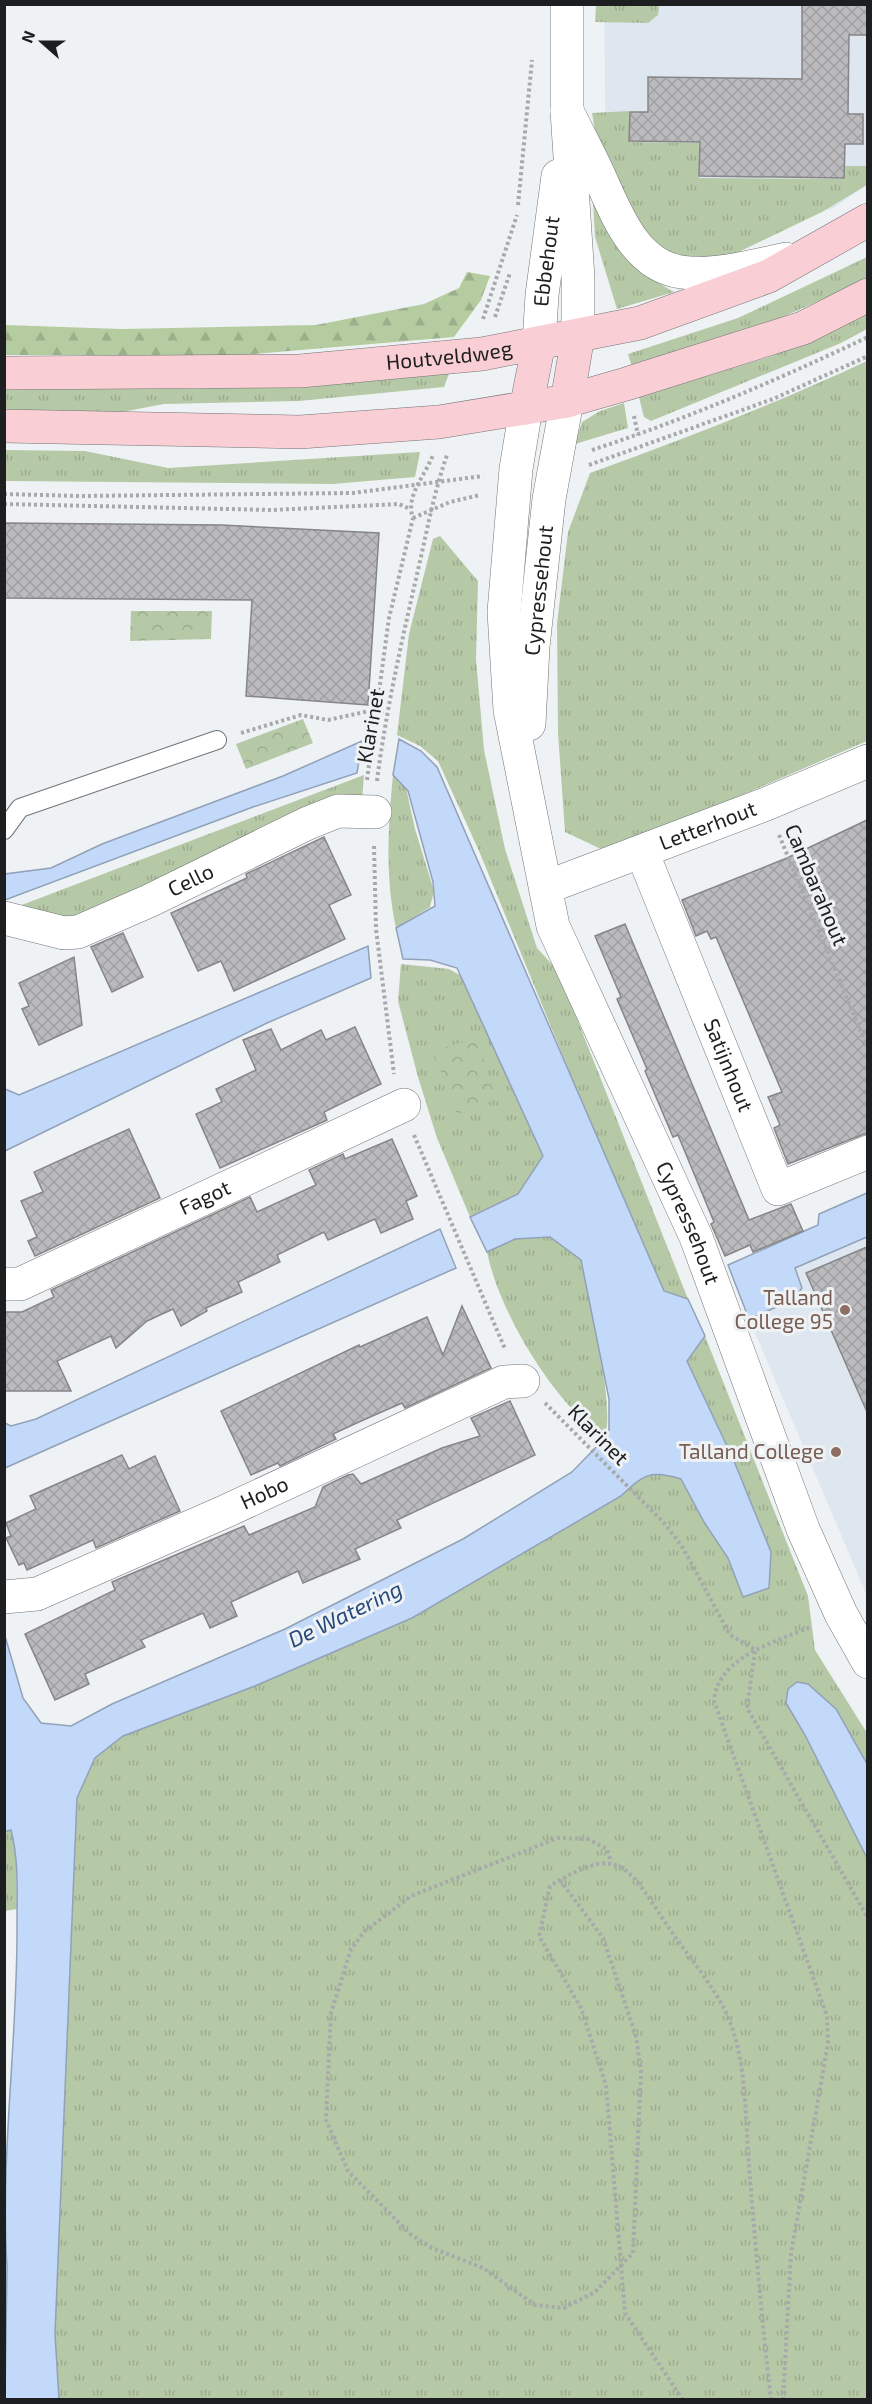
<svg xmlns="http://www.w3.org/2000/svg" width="872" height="2404" font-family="'Exo 2',sans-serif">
<defs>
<pattern id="grass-tufts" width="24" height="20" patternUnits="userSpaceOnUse" patternTransform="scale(1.5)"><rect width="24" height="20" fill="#b6c9a7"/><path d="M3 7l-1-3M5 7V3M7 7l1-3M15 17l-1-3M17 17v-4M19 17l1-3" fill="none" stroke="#9cac8f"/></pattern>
<pattern id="forest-firs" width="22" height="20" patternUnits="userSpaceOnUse" patternTransform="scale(1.5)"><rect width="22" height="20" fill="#b5cca1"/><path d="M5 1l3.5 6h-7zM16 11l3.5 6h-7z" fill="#9baf8a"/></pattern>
<pattern id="park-crowns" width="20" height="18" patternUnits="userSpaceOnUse" patternTransform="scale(1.5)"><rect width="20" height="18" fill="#b6c9a7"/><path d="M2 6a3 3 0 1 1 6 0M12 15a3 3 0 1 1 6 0" fill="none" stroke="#9cac8f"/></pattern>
<pattern id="building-cross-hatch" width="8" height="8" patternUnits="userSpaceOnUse" patternTransform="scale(1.5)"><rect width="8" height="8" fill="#bbbabd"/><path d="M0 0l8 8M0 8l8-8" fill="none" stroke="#a09fa2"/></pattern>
</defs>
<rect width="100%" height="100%" fill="#eff2f4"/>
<g fill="#dee7ef">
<path d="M604,5H867V184L834,208L706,242L606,169Z"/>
<path d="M867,1234V1596L736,1288Z"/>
</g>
<g fill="url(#grass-tufts)">
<path d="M596,5V4L659,5L658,15L648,23L595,22Z"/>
<path d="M629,111L630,142L699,143V178L844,179L845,166H867V185L822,212L724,259L713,262L670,255L640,227L595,130L592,113Z"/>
<path d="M592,185C611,244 619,261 674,292L617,309L595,237Z"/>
<path d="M867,257V277L861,282L767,324L632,367L628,354L738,318Z"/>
<path d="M867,313V329L841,343L651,421L644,417L639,397L772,356Z"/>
<path d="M867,361V741L689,818L603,850L565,832L558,733L557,624L568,532L590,473C684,439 777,403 867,361Z"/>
<path d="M450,371L444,387L299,401L164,404L106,415L5,414V389H196Z"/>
<path d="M624,403L628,428L575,444L582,422L600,411Z"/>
<path d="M5,450L85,451L168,468L420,452L415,477L333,484L5,481Z"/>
<path d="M440,536L478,581L476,659L484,750L505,849L537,948L558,971L688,1299L664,1291L615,1183L479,851L438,761L420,746L397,735L409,634L433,539Z"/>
<path d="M364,775L362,799L71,921L11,909Z"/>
<path d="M393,775L406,788L415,829L434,891L430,907L396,928C385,876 388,827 393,775Z"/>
<path d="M401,964L449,969L467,979L543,1156L518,1194L470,1217L437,1138L418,1077L398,1001Z"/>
<path d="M550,1237L581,1260C588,1299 617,1409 604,1439C591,1426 576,1414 564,1400C531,1361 497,1301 487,1252L515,1239Z"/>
<path d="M705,1336L808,1596L815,1650L867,1733V1764L860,1753L786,1703L805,1735L867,1858V2399L59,2400L55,2334L77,1798L95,1758L123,1736L255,1686L412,1618L621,1496C643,1474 650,1469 681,1479L704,1522L728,1558L743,1597L769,1588L771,1551L734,1461L687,1361L693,1347Z"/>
<path d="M11,1829L16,1850L17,1909L5,1911L4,1832Z"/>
</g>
<path fill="url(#forest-firs)" d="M467,272L490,276L481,300L454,337L242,355H5V325L122,329L316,325L424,304L459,288Z"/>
<g fill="url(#park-crowns)">
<path d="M131,611H212L211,639L130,641Z"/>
<path d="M303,719L313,743L246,769L236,744Z"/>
<path d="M477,1038L496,1099L457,1114L433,1051Z"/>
</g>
<g fill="#c3d9f9" stroke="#91a1b8" stroke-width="1.5">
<path d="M399,739L421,751L437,767L664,1291L688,1299L705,1336L687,1361L734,1461L771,1552L769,1588L743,1597L728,1558L704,1522L681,1479C650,1469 643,1475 621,1496L412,1618L255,1686L123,1736L95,1758L77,1798L55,2334L59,2399H5L7,2267C0,2155 18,2038 17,1925C17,1893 19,1861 11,1830L4,1832L5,1636L23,1698L41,1723L71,1726L112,1704L285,1629L463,1539L572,1472L604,1439L609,1430V1399L581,1260L550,1237L515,1239L487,1252L470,1217L518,1194L543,1156L457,968L430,960L403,959L396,928L435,906L433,882L408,791L393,775Z"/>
<path d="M362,741L357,773L253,807L5,900V874L51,868L102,844L283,776Z"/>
<path d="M368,946L371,978L267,1023L5,1151V1089L19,1095Z"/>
<path d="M867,1193V1237L795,1268L802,1288L793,1300L749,1319L728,1265L818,1225L819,1214Z"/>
<path d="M440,1229L456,1268L5,1468V1423L11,1426L36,1419Z"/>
<path d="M797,1682L808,1684L836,1709L867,1764V1858L805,1735L786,1703L788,1689Z"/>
</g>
<g fill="url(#building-cross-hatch)" stroke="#868588" stroke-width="1.5">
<path d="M802,4H867V35H849L848,114H863V144H845L844,178L699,176L700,142L629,141L630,112H648V77L802,79Z"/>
<path d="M4,523L221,525L379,533L368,705L246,696L252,600L4,598Z"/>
<path d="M867,820V1133L788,1164L774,1128L780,1125L768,1097L782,1092L716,937L711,939L707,931L696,936L682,900L787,858Z"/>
<path d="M324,837L351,895L329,905L345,939L234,991L221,961L198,971L171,913L247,878L246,874Z"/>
<path d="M625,924L749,1220L791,1204L803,1231L753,1252L750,1245L725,1256L711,1224L714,1222L678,1135L673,1137L645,1071L647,1069L617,999L621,997L595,936Z"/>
<path d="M123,933L143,977L112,992L91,947Z"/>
<path d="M74,957L82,1025L39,1045L22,1009L29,1006L19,983Z"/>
<path d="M355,1027L381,1084L324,1112L327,1120L220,1168L196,1114L222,1102L216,1089L256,1070L243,1040L271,1029L281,1050L321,1030L326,1040Z"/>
<path d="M129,1129L160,1198L35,1256L28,1241L37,1237L21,1201L43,1192L34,1172Z"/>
<path d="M392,1139L417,1196L406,1201L413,1219L381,1233L375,1219L328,1240L324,1232L277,1255L280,1262L238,1282L242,1292L206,1308L207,1311L181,1326L173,1309L147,1321L116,1348L111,1336L57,1361L71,1391H5V1312H22L54,1297L51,1290L250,1197L257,1212L316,1185L309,1170L343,1154L345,1159Z"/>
<path d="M867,1247V1412L806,1273Z"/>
<path d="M462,1306L491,1368L405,1408L402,1403L361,1421L333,1434L336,1439L280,1466L278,1463L251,1475L221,1411L359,1345L360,1347L427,1317L443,1355Z"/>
<path d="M510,1401L535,1455L397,1520L401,1528L355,1549L360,1559L303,1583L298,1571L231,1602L237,1616L210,1628L203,1613L141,1640L145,1647L85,1674L89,1684L55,1700L25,1634L115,1590L112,1582L244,1526L249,1535L315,1507L323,1487L348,1475L353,1474L361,1484L442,1448L480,1436L471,1418Z"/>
<path d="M122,1455L129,1469L155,1456L180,1511L96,1548L93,1540L27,1570L24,1563L19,1565L6,1538L11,1536L6,1523L36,1509L30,1496Z"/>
</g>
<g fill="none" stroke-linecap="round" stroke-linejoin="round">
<defs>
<path id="lane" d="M4,830L20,808L217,740"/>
<g id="street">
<path d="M567,4V111L578,278V336"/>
<path d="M567,111C577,131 587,150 596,169C614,207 632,265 681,272C712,277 755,266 786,259"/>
<path id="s1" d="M539,343L542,295L558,176"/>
<path id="s2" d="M526,408L516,469L504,612L510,710L553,926L696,1237L803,1529L841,1614L868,1662"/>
<path id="s3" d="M529,724L533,647L549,499L567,401"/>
<path id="s4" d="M642,852L778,1189L868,1152"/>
<path id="s5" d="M547,887L766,804L868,761"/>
<path id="s6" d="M4,918L64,933L78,932L149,901L308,823L338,811L375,812"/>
<path id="s7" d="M4,1284H20L404,1105"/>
<path id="s8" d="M4,1597L37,1594L224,1512L504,1382L523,1381"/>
</g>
<g id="secondary">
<path id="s9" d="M4,373L300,371L482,354L640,323L769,276L868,220"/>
<path d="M567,401L578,336"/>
<path d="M526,408L539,343"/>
<path d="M4,426L300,432L439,422L567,401L626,384L803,328L868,295"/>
</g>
</defs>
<use href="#lane" stroke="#717376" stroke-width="20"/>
<use href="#street" stroke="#717376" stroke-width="34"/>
<use href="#secondary" stroke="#717376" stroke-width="34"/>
<g stroke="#a7a9ab" stroke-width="4" stroke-dasharray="3 3" stroke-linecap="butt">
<path d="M518,205L532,60"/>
<path d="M495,317L510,273"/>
<path d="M483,319L517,215"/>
<path d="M634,416L638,435"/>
<path d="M592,450C687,419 777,380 868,337"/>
<path d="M589,465L773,399L868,356"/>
<path d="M4,494L80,496L353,493L483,476"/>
<path d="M4,504L272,510L399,504L410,509"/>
<path d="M413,518L450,502L480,495"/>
<path d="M241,733L301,715L328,720L369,711L387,712"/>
<path d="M367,780L389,618L413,518C405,496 425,476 433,455"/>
<path d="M377,781C386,710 402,640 418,570C427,531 434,492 447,455"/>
<path d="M779,835L866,1044"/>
<path d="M374,846L376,929L394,1074"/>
<path d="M414,1135L505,1349"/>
<path d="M545,1403L666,1525L683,1548L730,1635L756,1650"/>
<path d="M755,1651L747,1708L868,1918"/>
<path d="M560,1880L603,1938L636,2036L641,2071L633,2253L595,2292L564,2308L535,2305L483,2268L432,2248L410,2234L348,2171L326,2120L331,2013L351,1949L365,1931L411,1896L558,1838L588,1839L607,1849L611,1862"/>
<path d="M683,2400L625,2313L606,2085L581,2008L539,1936L550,1886C618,1844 626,1863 665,1922C685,1953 713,1983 728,2017C747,2062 745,2117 749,2165C755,2243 762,2321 771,2400"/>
<path d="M783,2400L791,2254L828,2043L827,2016L714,1701C717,1657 777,1641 811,1627"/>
</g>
<use href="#lane" stroke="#fff" stroke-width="18"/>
<use href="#street" stroke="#fff" stroke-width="33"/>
<use href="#secondary" stroke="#f9ced4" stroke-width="33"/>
</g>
<g fill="#8d6e63" stroke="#eff2f4" stroke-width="2">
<circle cx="845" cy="1310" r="6"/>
<circle cx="836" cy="1452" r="6"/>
</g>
<g text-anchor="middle" stroke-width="6" stroke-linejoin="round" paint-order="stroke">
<g font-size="21" fill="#1d1e1f" stroke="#eff2f4">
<text dy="7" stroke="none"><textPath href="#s1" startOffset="82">Ebbehout</textPath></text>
<text dy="7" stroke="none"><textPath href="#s9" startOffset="446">Houtveldweg</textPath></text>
<text dy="7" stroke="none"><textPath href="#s3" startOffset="134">Cypressehout</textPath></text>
<text transform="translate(371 726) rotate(-80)" y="7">Klarinet</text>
<text dy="7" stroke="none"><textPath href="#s5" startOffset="172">Letterhout</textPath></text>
<text dy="7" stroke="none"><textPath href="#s6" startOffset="200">Cello</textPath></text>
<text transform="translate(816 885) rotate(67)" y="7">Cambarahout</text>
<text dy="7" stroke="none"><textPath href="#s4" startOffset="230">Satijnhout</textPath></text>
<text dy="7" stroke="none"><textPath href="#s7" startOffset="220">Fagot</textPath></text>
<text dy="7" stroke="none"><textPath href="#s2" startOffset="850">Cypressehout</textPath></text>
<text transform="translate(598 1435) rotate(45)" y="7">Klarinet</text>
<text dy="7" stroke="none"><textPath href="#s8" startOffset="282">Hobo</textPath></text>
</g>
<g font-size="21" fill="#785e54" stroke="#eff2f4" text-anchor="end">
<text x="833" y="1305">Talland<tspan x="833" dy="24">College 95</tspan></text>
<text x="824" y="1459">Talland College</text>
</g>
<g font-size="22" font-style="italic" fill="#26497b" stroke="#eff2f4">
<text transform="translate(345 1614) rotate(-26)" y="8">De Watering</text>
</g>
</g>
<rect width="872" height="2404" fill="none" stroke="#1d1e1f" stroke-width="12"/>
<g transform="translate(42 42) rotate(291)" stroke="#eff2f4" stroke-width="4.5" paint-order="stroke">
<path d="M0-4.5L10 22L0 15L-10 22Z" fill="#1d1e1f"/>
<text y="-9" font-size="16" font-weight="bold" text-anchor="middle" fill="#1d1e1f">N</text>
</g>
</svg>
